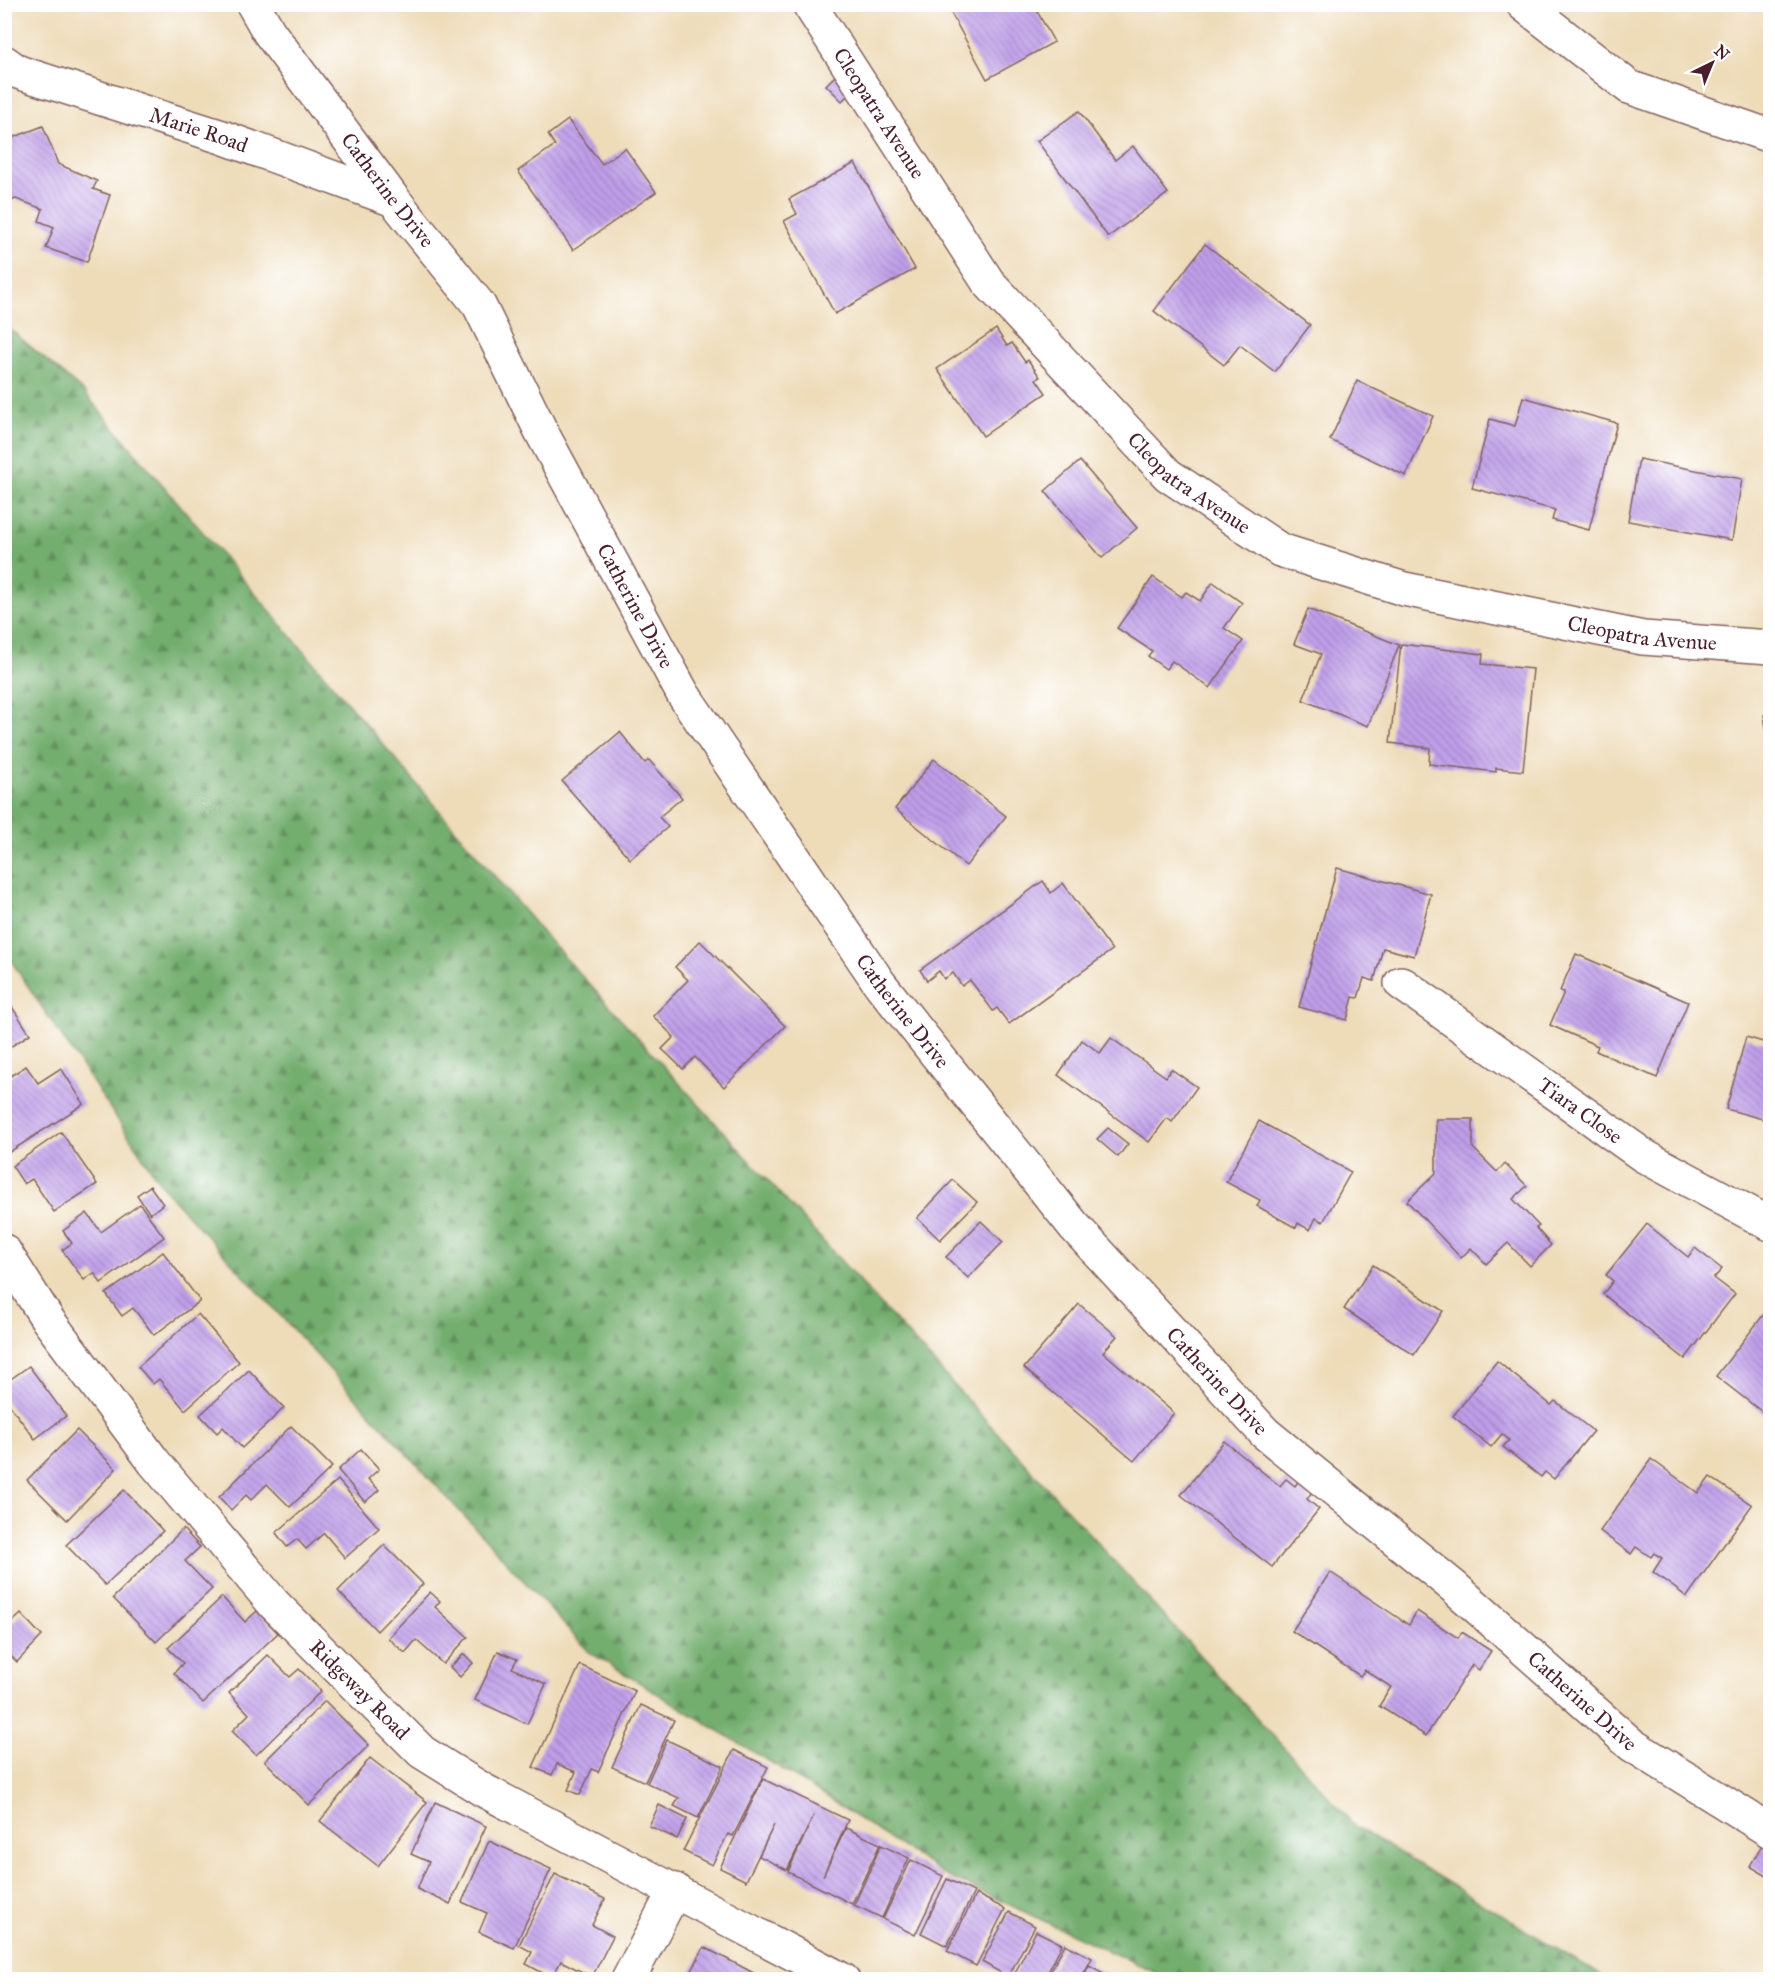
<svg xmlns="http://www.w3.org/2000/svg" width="1775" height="1984" font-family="'IM FELL Great Primer',serif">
<defs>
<pattern id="forest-firs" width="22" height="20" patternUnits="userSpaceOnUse" patternTransform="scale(1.5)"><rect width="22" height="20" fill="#73ae6e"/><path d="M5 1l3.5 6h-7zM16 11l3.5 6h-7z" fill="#608d5b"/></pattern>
<pattern id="building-back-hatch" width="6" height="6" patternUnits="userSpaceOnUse" patternTransform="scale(1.5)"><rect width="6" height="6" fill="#bf9fea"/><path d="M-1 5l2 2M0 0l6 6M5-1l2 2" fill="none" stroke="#9d81be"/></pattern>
</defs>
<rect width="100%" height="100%" fill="#fff"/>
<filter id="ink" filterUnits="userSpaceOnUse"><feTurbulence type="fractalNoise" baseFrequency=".0167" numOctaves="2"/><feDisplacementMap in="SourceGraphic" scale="12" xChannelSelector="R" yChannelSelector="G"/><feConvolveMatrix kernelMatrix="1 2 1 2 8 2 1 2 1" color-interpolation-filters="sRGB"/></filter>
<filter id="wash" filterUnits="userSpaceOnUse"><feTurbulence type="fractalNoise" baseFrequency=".008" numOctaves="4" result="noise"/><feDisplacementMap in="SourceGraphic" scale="24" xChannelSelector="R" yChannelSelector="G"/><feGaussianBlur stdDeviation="1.35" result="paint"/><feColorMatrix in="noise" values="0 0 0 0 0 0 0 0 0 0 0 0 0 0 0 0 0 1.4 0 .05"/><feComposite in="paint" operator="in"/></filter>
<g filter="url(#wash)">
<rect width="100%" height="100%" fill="#eedcb9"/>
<path fill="url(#forest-firs)" stroke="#5e664c" stroke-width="1.5" d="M5,325L83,391L549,940L1356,1827L1607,1979H1169L945,1875L795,1777L589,1652L165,1190L5,952Z"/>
<g id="blocks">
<g fill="url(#building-back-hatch)">
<path d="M946,4H1033L1054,42L987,79Z"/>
<path d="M836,75L852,91L842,101L826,85Z"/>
<path d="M1079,111L1115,160L1133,146L1168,193L1108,237L1037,141Z"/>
<path d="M568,120L602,164L625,148L656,192L573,250L518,171L555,145L548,135Z"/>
<path d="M43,126L58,164L97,181L93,189L110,195L87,262L46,248L54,227L39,221L43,209L16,199L4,203V141Z"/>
<path d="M855,163L915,269L835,314L784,221L797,214L789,199Z"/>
<path d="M1205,244L1310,325L1275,372L1240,345L1224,365L1154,311Z"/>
<path d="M996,329L1007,346L1012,343L1025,362L1028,360L1040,377L1036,379L1046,393L983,436L937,369Z"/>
<path d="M1357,381L1433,416L1406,476L1330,440Z"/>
<path d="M1523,397L1617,423L1589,530L1552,520L1555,510L1472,488L1490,419L1515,426Z"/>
<path d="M1639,459L1742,479L1732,540L1628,521Z"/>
<path d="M1080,461L1137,528L1102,558L1045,491Z"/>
<path d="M1153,577L1182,597L1186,592L1200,601L1213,582L1242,603L1224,628L1243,641L1210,688L1172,661L1166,669L1148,656L1152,651L1117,628Z"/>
<path d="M1308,609L1399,645L1368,726L1303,700L1321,654L1294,644Z"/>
<path d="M1401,644L1483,654L1482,664L1533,669L1523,771L1496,768V772L1429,764L1430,748L1390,743Z"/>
<path d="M1770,714V746H1769L1764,715Z"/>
<path d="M620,732L645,763L649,760L682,798L659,817L668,827L630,859L562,781Z"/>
<path d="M934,759L1006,816L966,866L895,809Z"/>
<path d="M1337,868L1431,894L1414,956L1383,948L1374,981L1364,978L1358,998L1353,997L1347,1020L1299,1007Z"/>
<path d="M1043,881L1051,893L1063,883L1112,950L1009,1024L997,1008L993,1011L970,980L962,986L953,973L944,979L939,971L927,981L920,970Z"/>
<path d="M700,941L785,1026L724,1087L695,1057L683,1069L662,1049L674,1037L653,1016L688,980L675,967Z"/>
<path d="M1576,954L1688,1002L1657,1078L1596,1051L1598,1046L1550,1025L1564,992L1560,991Z"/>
<path d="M4,995L30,1034L4,1051Z"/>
<path d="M1746,1037L1770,1044V1121L1726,1109Z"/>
<path d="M1111,1038L1166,1077L1171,1069L1197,1087L1172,1122L1167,1118L1149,1142L1058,1075L1082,1040L1100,1053Z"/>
<path d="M26,1066L38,1083L61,1068L84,1104L8,1153L4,1147V1080Z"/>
<path d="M1436,1119H1473V1148L1497,1172L1505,1164L1527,1186L1513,1199L1539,1226L1536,1228L1551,1245L1530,1266L1508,1243L1486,1264L1471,1248L1461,1258L1407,1201L1436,1173Z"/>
<path d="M1259,1121L1351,1172L1323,1222L1316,1218L1310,1230L1298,1223L1296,1228L1257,1206L1260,1200L1226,1182Z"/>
<path d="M1108,1128L1128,1144L1118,1157L1097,1139Z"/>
<path d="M61,1132L97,1184L54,1212L32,1179L24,1184L12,1166Z"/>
<path d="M953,1180L977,1202L940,1240L917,1218Z"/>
<path d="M150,1186L163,1204L150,1214L137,1195Z"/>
<path d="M140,1204L164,1237L101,1283L94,1273L84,1280L62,1250L72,1243L63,1231L87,1213L101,1232Z"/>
<path d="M981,1221L1003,1242L968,1278L946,1257Z"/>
<path d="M1647,1224L1688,1257L1695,1248L1722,1269L1714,1278L1735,1294L1685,1359L1603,1294L1613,1281L1606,1275Z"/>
<path d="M163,1252L200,1301L154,1335L133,1308L122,1316L106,1294Z"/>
<path d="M1373,1265L1443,1311L1414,1355L1344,1309Z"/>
<path d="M1079,1304L1117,1336L1103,1352L1174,1413L1134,1461L1024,1368Z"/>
<path d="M198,1314L239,1362L185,1410L159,1379L153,1384L138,1367Z"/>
<path d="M1764,1314L1770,1319V1418L1716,1376Z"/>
<path d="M1497,1361L1551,1405L1555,1401L1593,1431L1554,1479L1545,1472L1541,1477L1503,1447L1509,1440L1502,1434L1491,1447L1453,1416Z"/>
<path d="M29,1366L66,1416L35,1439L4,1398V1384Z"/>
<path d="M249,1370L284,1408L242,1448L223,1427L217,1433L200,1415Z"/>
<path d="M291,1426L332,1467L290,1507L267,1484L251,1500L246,1495L231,1510L219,1497Z"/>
<path d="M77,1430L116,1469L67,1520L27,1480Z"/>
<path d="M1224,1441L1280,1486L1286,1479L1295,1486L1300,1479L1313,1490L1307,1499L1319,1509L1272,1567L1181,1495Z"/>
<path d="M361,1449L379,1469L368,1479L379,1490L365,1502L338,1470Z"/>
<path d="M1651,1459L1698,1493L1710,1477L1752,1505L1687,1597L1653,1572L1662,1558L1654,1553L1651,1557L1636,1547L1631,1554L1600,1531Z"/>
<path d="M338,1480L379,1528L345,1558L324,1533L306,1549L297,1539L287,1547L276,1533Z"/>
<path d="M124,1490L163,1531L105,1585L66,1545Z"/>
<path d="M183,1529L200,1547L185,1561L212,1589L156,1642L113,1598Z"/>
<path d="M384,1545L423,1584L377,1631L338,1591Z"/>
<path d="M1330,1572L1409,1625L1417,1611L1458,1638L1462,1632L1491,1651L1479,1670L1472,1665L1426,1736L1379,1706L1391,1687L1365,1670L1360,1676L1292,1631Z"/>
<path d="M430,1592L440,1601L435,1607L468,1637L443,1664L416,1640L405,1653L388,1638Z"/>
<path d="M222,1597L245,1622L257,1611L278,1633L203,1703L174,1673L183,1663L168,1648Z"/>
<path d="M21,1614L42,1636L17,1662L4,1649V1630Z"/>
<path d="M498,1651L517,1659L512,1668L546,1684L527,1724L475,1700Z"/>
<path d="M464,1654L473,1663L460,1677L450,1667Z"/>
<path d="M268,1655L290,1677L299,1669L321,1691L256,1755L232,1731L249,1714L229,1693Z"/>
<path d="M580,1665L635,1691L598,1772L592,1769L580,1795L568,1790L576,1772L557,1764L552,1775L533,1767Z"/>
<path d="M325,1701L369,1745L309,1805L265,1761Z"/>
<path d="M641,1705L674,1720L645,1782L612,1767Z"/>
<path d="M667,1740L723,1766L698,1818L674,1806L679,1798L647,1783Z"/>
<path d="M734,1750L768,1767L733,1836L728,1834L712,1865L683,1851Z"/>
<path d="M370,1758L427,1802L378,1866L320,1821Z"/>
<path d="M763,1779L848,1820L823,1876L846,1828L880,1844L852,1904L788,1872L814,1815L787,1870L759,1856L774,1825L746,1881L720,1868Z"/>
<path d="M435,1802L486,1826L450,1904L417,1889L429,1862L411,1854Z"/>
<path d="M659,1805L687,1819L677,1839L649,1826Z"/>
<path d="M1767,1836L1770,1838V1878L1750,1866Z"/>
<path d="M489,1841L551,1869L514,1948L479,1932L487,1913L462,1902Z"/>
<path d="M881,1845L909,1858L882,1918L854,1905Z"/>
<path d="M911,1860L943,1876L915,1935L883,1919Z"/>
<path d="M555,1874L605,1899L592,1925L613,1936L592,1977L561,1961L552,1978L526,1964L532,1952L519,1945Z"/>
<path d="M947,1879L974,1892L947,1946L921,1933Z"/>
<path d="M976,1894L1005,1909L976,1966L947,1951Z"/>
<path d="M1009,1912L1035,1926L1008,1977L982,1962Z"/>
<path d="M1036,1931L1062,1944L1044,1980H1023L1014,1975Z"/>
<path d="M1065,1944L1092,1958L1080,1980H1046Z"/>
<path d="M704,1947L767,1980H687Z"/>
<path d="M1089,1965L1116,1980H1082Z"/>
</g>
</g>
</g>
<g filter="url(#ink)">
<use href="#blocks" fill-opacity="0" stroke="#83615d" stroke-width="1.5"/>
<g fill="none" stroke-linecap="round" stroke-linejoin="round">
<defs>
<g id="minor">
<path id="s1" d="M253,4L269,32L394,200L479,305L542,433L683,694L880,984L1074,1226L1265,1433L1454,1587L1632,1745L1770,1831"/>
<path id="s2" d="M809,4L988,282L1168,475L1280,550L1404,589L1643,638L1770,647"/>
<path d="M1523,4L1629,87L1770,136"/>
<path id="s3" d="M4,62L18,72L222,137L394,200"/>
<path id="s4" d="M1401,983L1644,1156L1770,1224"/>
<path id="s5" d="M4,1251L48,1320L154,1462L274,1604L422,1752L483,1790L843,1980"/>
<path d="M628,1980L675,1890"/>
</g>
</defs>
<use href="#minor" stroke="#83615d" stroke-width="36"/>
<use href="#minor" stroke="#fff" stroke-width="33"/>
</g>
</g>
<g text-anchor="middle" stroke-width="4.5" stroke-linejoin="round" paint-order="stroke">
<g font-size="21" fill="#4a1f2b" stroke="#fff">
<text dy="7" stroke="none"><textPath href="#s2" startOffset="130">Cleopatra Avenue</textPath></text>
<text dy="7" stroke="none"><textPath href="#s3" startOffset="207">Marie Road</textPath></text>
<text dy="7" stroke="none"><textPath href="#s1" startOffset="230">Catherine Drive</textPath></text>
<text dy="7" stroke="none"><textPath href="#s2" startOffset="616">Cleopatra Avenue</textPath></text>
<text dy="7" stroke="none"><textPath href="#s1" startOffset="716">Catherine Drive</textPath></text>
<text dy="7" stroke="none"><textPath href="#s2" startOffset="1102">Cleopatra Avenue</textPath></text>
<text dy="7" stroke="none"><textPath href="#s1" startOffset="1202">Catherine Drive</textPath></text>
<text dy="7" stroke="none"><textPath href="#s4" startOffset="220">Tiara Close</textPath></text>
<text dy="7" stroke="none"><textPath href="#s1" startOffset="1688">Catherine Drive</textPath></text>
<text dy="7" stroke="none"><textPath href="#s5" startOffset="566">Ridgeway Road</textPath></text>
<text dy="7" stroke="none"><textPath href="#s1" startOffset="2174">Catherine Drive</textPath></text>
</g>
</g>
<rect width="1775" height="1984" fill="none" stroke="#fff" stroke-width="24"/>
<g transform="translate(1712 63) rotate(43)" stroke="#ffffff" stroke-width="4.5" paint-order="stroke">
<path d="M0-4.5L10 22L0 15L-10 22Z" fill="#4a1f2b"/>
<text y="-9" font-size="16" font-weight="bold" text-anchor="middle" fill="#4a1f2b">N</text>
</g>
</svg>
